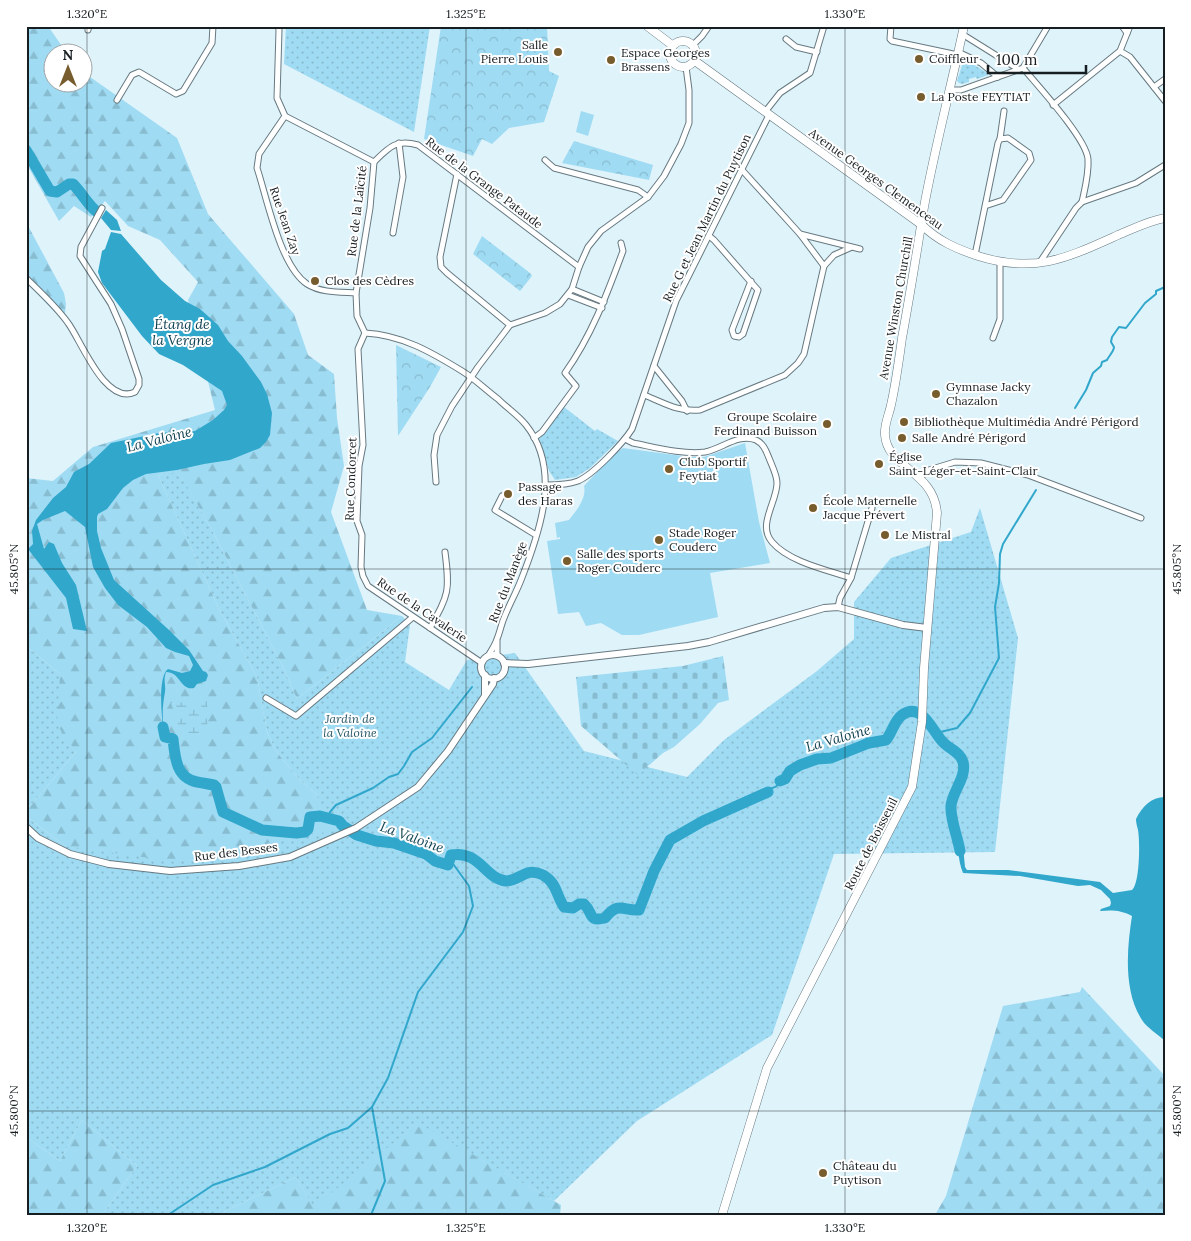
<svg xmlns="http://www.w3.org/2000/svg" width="1191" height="1241" font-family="Lora,serif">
<defs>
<pattern id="grass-dots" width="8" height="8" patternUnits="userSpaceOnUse" patternTransform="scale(1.25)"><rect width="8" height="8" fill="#9fdbf3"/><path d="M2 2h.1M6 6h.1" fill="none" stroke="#88bcd0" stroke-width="1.8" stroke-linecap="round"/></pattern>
<pattern id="forest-firs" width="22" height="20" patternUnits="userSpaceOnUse" patternTransform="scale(1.25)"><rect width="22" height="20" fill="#9fdbf3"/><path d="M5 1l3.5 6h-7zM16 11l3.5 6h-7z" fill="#88bcd0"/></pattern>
<pattern id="wetland-marsh" width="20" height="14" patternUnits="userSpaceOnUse" patternTransform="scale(1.25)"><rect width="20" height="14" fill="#9fdbf3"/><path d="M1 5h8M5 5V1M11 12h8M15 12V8" fill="none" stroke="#88bcd0"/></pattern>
<pattern id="cemetery-stones" width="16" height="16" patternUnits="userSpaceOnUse" patternTransform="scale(1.25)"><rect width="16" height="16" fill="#9fdbf3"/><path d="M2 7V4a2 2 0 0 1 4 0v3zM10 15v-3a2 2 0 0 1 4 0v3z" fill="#88bcd0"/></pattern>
<pattern id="park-crowns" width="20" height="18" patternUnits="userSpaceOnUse" patternTransform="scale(1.25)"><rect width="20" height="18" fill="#9fdbf3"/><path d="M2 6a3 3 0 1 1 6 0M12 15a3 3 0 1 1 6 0" fill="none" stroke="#88bcd0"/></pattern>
</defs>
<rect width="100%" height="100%" fill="#dff3fb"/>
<g fill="url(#grass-dots)">
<path d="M286,26H430L414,132L284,64Z"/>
<path d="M964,59L986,72L988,75L977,79L976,77L969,79V82L962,84L959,83L957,81Z"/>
<path d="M564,407L595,431L597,429L618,441L590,468L576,477L555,480L549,471L539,439Z"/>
<path d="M179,471L214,534L282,665L297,699L402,616L410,625L405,662L449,690L467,660L515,653L584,751L687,777L724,740L817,671L854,639V602L891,558L971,532L980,508L1018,638L995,852L834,854L772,1035L637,1121L554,1201L418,1124L314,1208L296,1177L217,1215H102L137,1166L82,1120L60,1161L26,1137V816L65,846L317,795L297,777L276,751L267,732L257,677L218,607L158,475Z"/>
<path d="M26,646L60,674L76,752L26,811Z"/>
</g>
<g fill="url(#forest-firs)">
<path d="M26,26H48L66,52H52V82H82L83,72L177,138L208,214L294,314L308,355L334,374L337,418L344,466L331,512L367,610L402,616L297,699L282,665L214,534L179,472L158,475L218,607L257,677L267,732L276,751L297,777L317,795L331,831L178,862L65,846L26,816V811L76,752L57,725L60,674L26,646V478L53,481L93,447L215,410L188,300L198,282L160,240L128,226L105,201L91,217L74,206L59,221L26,163Z"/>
<path d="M26,222L64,293L66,304L64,322L26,282Z"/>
<path d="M1082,987L1165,1076V1215H935L946,1196L1003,1006L1080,992Z"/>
<path d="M82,1120L137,1166L102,1215H26V1137L60,1161Z"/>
<path d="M418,1123L561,1205L560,1215H217L296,1177L314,1207Z"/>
</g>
<path fill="url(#wetland-marsh)" d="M207,701L208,722L201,738L184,742L171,703Z"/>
<path fill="url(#cemetery-stones)" d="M723,656L729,700L718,703L700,724L674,747L663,753L638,775L581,726L576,677L683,666Z"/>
<g fill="url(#park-crowns)">
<path d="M441,26H547L549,71L559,76L544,122L509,128L492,144L482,139L473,156L424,139Z"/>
<path d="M574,141L653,165L649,180L562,163Z"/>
<path d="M482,236L530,273L532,276L520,291L473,254Z"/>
<path d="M396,345L441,367L430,387L398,436Z"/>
</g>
<g fill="#9fdbf3">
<path d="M581,111L594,115L588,136L576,132Z"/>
<path d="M745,443L759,522L770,563L710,573L718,617L639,635H622L601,623L586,626L579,612L558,614L547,541L560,539V537L557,538L555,523L569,520C576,511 587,498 584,486L614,454L623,448L690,457H704Z"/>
</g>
<g fill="#31a7cc">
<path d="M26,143L51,190H54L69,182C80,183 82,194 88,202C91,206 95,208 98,211L97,212C87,204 82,193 73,184H69L57,192L50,191L36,169Z"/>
<path d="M106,210L117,220L121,231L111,230L101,218Z"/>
<path d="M111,232L121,234L161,280L185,301L200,309L218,325L228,341L242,356L261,382L267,394L272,413L270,435L266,442L260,448L230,460L204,464L177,470L146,474L133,480L123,488L107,509L98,514L97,517V531L101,548L114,580L169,630L189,650L203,671L206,672L208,675L206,681L197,684L194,688C180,691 181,672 166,672C163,681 166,684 165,692C163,702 160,727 168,735L173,733L176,735C178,750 175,781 200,780C207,780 212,779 218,785L224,809L228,812L251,821L259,827L295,831L304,829L308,813L319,811L318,814L342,819L343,821L314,816L310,817L308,829L305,832L296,833L262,830L223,812L216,787L214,785C208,784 203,783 197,782C176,778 175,757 173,740L165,737L164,734C162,721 157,677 168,669L182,673L190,671L193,665L189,656L175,652L166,648L147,627L118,605L105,588L93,567L85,527L65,511L43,520L37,524L44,549L49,542L54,544L62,563L76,585L87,631L73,629L66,598L28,549L33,544L32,531L36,520L53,498L66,487L74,472L89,464L111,443L159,433L195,431L213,420L224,410L227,405L222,391L183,365L159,354L142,336L102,283L98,272L102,251L105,249Z"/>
<path d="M906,709H917V712L914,714L912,711C895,718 896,728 886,740L869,743L831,758L817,759L800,765L791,770L777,787L703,821L670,840L654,871L639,910C623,911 618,901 605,918L594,919C589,915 589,909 584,904H579L573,908L564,907C556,895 557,883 543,875C526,866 520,881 506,881C485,880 480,851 452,855L448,865L435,861L425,854L394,843L376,841L357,835L361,832L374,839L393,840L420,851H428L443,862L447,861L448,856L451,853C464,849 482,856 490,867C494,871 495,875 501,877C516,881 526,864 542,872C561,882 555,892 564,903L571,905L580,900L588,902L591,906L592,916H602C614,906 619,902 635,908L638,907L653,868L671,833L684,831L699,820L731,806L744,797L775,786L783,779L789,768L802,762L836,754L866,738L883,739L899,716Z"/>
<path d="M927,712C928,723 934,734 943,742C950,749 962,752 964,764C966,778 953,791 951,805C950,814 955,827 957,836H962L965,867L967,870H1008L1100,882L1113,893L1132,890C1140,883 1140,841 1138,830C1137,826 1136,823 1136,819C1142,807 1151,797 1165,797V1041C1158,1034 1147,1028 1142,1020C1123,991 1127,948 1132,916C1121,910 1112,910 1100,911L1101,909L1110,906L1111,903L1110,899L1101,890L1090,885L1078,886L1020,876L963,873C957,859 959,842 954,828C952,820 947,813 946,805L950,800L954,786L962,766L961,761L950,747L936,739L932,730L928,726Z"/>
</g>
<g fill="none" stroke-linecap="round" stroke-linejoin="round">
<g stroke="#31a7cc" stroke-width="2">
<path d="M1075,408L1086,390L1093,373L1101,366L1102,362L1107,360C1109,356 1114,351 1114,347L1111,342L1112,337L1119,327L1126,328L1145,303L1156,294V291L1165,287"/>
<path d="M936,733L957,728L970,713L999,658L995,607L999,583L1000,554L1003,544L1036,490"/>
<path d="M328,817L330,812L336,805L373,788L389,777L398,774L404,766L412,752L432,738L472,687"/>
<path d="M168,1215L213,1185L265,1167L330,1134L348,1128L372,1107"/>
<path d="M371,1215L385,1181L372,1107L388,1078L418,992L463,932L473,906L469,886L451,861"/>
</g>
<g stroke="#31a7cc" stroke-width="11">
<path d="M26,150L50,191L57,192L69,184H73C82,193 87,204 97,212"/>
<path d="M163,727L165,737L173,739C175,757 176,778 197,782C203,783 208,784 214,785L216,787L223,812L262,830L296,833L305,832L308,829L310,817L320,816L339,821L343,826L357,835L376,841L394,843L426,854L435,861L448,865L451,855C480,850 485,879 506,881C520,881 526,866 543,875C557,883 556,895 564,907L573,908L579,904H584C594,913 587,922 605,918C618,901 623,911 639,910L654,871L670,840L703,821L768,792"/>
<path d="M780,781L785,779L790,771L800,765L817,759L831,758L869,743L886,740C892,733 894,721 902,715C921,701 932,730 942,741C948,749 960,751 963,762C967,777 952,792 951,806C950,819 958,838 960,851"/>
</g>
<defs>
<g id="minor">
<path d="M278,26L279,30L277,98L285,116L374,162"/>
<path d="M891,26L890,39L892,41L958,55"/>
<path d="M1122,26L1127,33"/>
<path d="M88,30L89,26"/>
<path d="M962,34L1018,69"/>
<path d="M786,39L796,47L817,52"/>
<path d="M693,45L702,36L709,26"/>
<path d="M1120,51L1130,57L1165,101"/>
<path d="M958,52L981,63L998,77"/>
<path d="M1023,68C1038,86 1086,138 1088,159C1089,174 1085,188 1082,202"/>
<path d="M1154,87L1165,79"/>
<path d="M950,90H961L1023,68L1048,26"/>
<path d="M117,100L132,75L139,72L176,94L183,91L212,43L213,26"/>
<path d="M1053,105L1120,51L1130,26"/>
<path d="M765,112L780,93L810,73L824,26"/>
<path d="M285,116L259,154L257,168C267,198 280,266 307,284C321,293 340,292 356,293"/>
<path d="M1000,139L1004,111"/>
<path d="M545,160L554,168L638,190L648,197"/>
<path d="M374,162C389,147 396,139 418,145L579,267"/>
<path d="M742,170L800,234"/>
<path d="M457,174L440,257L441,267L447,273L510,325"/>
<path d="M393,233L403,177L399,143"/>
<path d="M709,236L714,240L749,280L758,290L743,334L739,337L734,336L732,330L751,281"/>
<path d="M852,247L800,234L824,266L834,255L852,247L860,249"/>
<path d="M975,255L998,143L1000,139L1008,138L1029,153L1031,160L1003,200L985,206"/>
<path d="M1040,262L1076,208L1082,202L1136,183L1165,165"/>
<path d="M26,278C40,292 56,306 68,323C81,340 105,406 135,392L139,385V379L122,329L111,304L80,256L81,247L102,208"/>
<path d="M572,289L604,302"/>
<path d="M568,295L602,308"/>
<path d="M365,333C402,335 431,352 462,371C475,379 486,390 498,399C507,408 518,415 526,425C562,470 540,532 521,580C516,593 509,605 504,618C501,625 500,632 497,639C495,645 491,651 488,656"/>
<path d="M365,333L358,349L363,445L359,466L357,521L362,535L361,567L363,576L368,586L482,663"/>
<path d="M365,333L357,316L356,293L370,208L374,162"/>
<path d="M993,338L1000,319V262"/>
<path d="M654,366L682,401L687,411"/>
<path d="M644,395C665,403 677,412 700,410L785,375L798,363L804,354L824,266"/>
<path d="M534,438L542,432L576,386L565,373C592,335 607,294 623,251L621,243"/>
<path d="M625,439L633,443C654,447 683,455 705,452C722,449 738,433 756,440C764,444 766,451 769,458C772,466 777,475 777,483C777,502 757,525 772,542C789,562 827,570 851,578"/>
<path d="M919,478L929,470L955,462L981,463L1028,475L1141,518"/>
<path d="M436,482L434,455L437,435L452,406L478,367L510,325L545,313L560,304L572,289L579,267L588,247L601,231L648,197L664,176L681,144L689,123V90L686,67"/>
<path d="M546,485C556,485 568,485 578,481C594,474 623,443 632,429L676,301L769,115"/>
<path d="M502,496L495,510L536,535"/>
<path d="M838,607L840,598L851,578L872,508"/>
<path d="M430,628C449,594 450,591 445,552"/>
<path d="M497,656V641"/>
<path d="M266,698L296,716L413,617"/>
</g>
<g id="tertiary">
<circle cx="493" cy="667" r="12"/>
<path d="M504,663L528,664L688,646L709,642L824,608L838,607L903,625L927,628"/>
<path d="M485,695V675"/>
<path d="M26,827L38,838L70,854L109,864L170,871L239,866L290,857L356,828L418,787L448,751L493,684L494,678"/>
</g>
<g id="secondary">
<path d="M647,26L672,45"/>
<circle cx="683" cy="54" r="13"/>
<path d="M695,61L922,225C938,241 957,249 978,256C1035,274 1067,258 1118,235C1133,229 1148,221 1165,218"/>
<path d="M722,1215L767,1068L912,787L922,722L924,668L937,513C934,471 887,468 885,435C884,424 889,415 891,405C896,383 899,360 902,338C910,295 917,251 924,207C935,147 951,87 964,26"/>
</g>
</defs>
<use href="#minor" stroke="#677980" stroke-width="7"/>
<use href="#tertiary" stroke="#677980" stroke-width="8"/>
<use href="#secondary" stroke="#677980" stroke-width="9"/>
<use href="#minor" stroke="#fff" stroke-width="5"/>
<use href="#tertiary" stroke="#fff" stroke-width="6"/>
<use href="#secondary" stroke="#fff" stroke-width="8"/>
</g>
<path fill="none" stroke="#171e21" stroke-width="1" stroke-opacity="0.45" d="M87,26V1215M466,26V1215M845,26V1215M26,28H1165M26,569H1165M26,1111H1165"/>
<g fill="#775c2e" stroke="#fff" stroke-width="2">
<circle cx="558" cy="52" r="5"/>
<circle cx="919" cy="59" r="5"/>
<circle cx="611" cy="60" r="5"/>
<circle cx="921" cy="97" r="5"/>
<circle cx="315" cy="281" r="5"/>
<circle cx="936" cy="394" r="5"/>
<circle cx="904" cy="422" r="5"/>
<circle cx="827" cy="424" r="5"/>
<circle cx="902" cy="438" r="5"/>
<circle cx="879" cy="464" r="5"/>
<circle cx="669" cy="469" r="5"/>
<circle cx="508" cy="494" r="5"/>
<circle cx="813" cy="508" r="5"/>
<circle cx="885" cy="535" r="5"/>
<circle cx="659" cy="540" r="5"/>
<circle cx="567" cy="561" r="5"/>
<circle cx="823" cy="1173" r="5"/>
</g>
<g text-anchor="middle" stroke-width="4" stroke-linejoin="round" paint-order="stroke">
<g font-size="12" fill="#171e21" stroke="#fff" text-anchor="start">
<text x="548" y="49" text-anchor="end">Salle<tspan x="548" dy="14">Pierre Louis</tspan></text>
<text x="621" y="57">Espace Georges<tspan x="621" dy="14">Brassens</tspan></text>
<text x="929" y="63">Coiffleur</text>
<text x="931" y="101">La Poste FEYTIAT</text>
<text x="325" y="285">Clos des Cèdres</text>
<text x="946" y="391">Gymnase Jacky<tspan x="946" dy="14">Chazalon</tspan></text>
<text x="817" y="421" text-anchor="end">Groupe Scolaire<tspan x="817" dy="14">Ferdinand Buisson</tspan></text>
<text x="914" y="426">Bibliothèque Multimédia André Périgord</text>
<text x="912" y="442">Salle André Périgord</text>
<text x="889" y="461">Église<tspan x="889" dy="14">Saint-Léger-et-Saint-Clair</tspan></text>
<text x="679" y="466">Club Sportif<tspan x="679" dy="14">Feytiat</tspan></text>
<text x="518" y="491">Passage<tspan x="518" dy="14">des Haras</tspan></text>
<text x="823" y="505">École Maternelle<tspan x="823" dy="14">Jacque Prévert</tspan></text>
<text x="669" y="537">Stade Roger<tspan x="669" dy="14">Couderc</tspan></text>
<text x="895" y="539">Le Mistral</text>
<text x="577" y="558">Salle des sports<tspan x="577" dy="14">Roger Couderc</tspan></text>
<text x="833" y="1170">Château du<tspan x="833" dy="14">Puytison</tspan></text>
</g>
<g font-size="12" fill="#171e21" stroke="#fff">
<text transform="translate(876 179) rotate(36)" y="4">Avenue Georges Clemenceau</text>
<text transform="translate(484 183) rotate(37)" y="4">Rue de la Grange Pataude</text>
<text transform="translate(357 211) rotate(-83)" y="4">Rue de la Laïcité</text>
<text transform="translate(707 218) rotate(-64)" y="4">Rue G et Jean Martin du Puytison</text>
<text transform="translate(285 221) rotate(71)" y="4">Rue Jean Zay</text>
<text transform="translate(896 308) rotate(-80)" y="4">Avenue Winston Churchill</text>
<text transform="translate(351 479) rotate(-88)" y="4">Rue Condorcet</text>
<text transform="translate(508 582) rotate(-69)" y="4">Rue du Manège</text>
<text transform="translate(422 610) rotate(34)" y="4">Rue de la Cavalerie</text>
<text transform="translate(871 844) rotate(-63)" y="4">Route de Boisseuil</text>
<text transform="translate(236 852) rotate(-7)" y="4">Rue des Besses</text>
</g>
<g font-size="12" font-style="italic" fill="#285667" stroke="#fff">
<text x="350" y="723">Jardin de<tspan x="350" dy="14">la Valoine</tspan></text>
</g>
<g font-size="14" font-style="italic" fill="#0d3f4f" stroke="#fff">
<text x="182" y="329">Étang de<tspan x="182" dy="16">la Vergne</tspan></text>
<text transform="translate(159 439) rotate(-14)" y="5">La Valoine</text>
<text transform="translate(838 738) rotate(-16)" y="5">La Valoine</text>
<text transform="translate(412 837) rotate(20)" y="5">La Valoine</text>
</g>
</g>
<rect width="1191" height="1241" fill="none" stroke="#ffffff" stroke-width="55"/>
<g transform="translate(68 68)"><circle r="24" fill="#ffffff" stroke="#a2a5a6"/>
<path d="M0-4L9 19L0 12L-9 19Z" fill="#775c2e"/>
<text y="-8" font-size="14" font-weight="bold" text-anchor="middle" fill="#171e21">N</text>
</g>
<path d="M988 65v8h98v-8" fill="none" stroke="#171e21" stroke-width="2.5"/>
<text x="996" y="65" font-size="15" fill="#171e21" stroke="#ffffff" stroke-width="4" paint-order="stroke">100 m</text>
<rect x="28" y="28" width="1136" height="1186" fill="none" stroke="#171e21" stroke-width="2"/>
<g font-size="12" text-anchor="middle" fill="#171e21">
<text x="87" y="18">1.320°E</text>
<text x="466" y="18">1.325°E</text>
<text x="845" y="18">1.330°E</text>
<text transform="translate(14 569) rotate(-90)" y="4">45.805°N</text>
<text transform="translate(1177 569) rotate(-90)" y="4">45.805°N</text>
<text transform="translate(14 1111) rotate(-90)" y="4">45.800°N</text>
<text transform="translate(1177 1111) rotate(-90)" y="4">45.800°N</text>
<text x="87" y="1232">1.320°E</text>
<text x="466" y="1232">1.325°E</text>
<text x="845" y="1232">1.330°E</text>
</g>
</svg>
